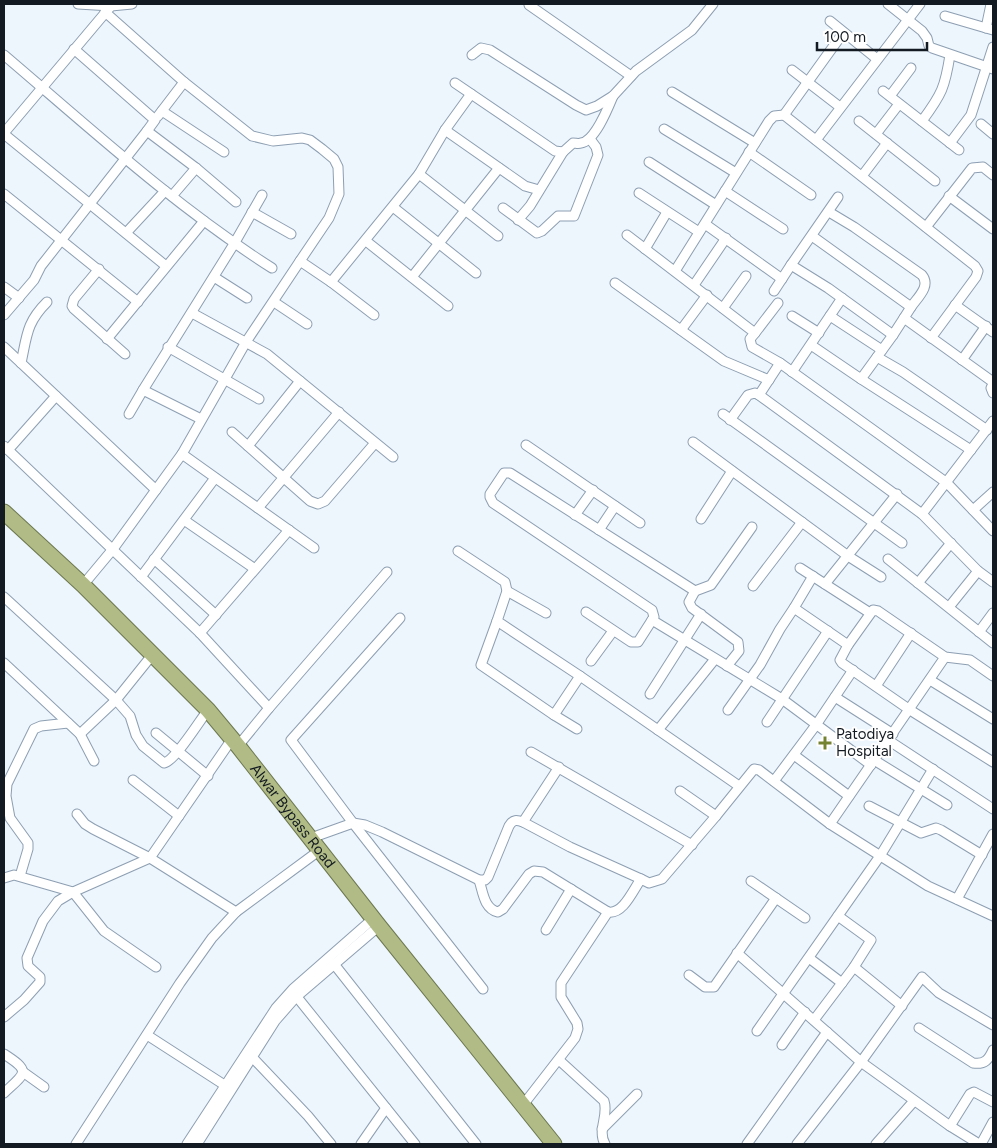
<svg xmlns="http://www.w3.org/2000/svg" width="997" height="1148" font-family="Figtree,sans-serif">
<rect width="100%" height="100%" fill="#edf5fd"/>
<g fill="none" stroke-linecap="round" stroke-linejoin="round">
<defs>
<g id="minor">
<path d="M78,4L111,6L132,4"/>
<path d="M888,4L922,31L927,38L929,46L932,48L993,69"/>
<path d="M529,5L631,76"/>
<path d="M105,12L184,82L252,136L273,141L302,138L310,140L322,149L334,159L338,167L339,194L329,218L300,261"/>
<path d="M945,16L993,30"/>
<path d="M830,21L877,59"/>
<path d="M986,28L991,4"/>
<path d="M843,33L784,115L975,266L978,271L976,277L931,338"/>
<path d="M74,49L155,120L147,131"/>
<path d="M4,55C91,129 176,207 272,268"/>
<path d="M472,55L481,48L490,50L576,105L586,110L597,106L613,96L636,71L692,30L713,4"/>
<path d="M792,70L840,107"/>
<path d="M455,83L555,151L563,152L573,143C576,143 578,144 581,143C595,141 608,108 613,96"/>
<path d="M883,91L959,150"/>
<path d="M672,92L755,143"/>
<path d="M890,96L911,68"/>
<path d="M162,111L224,152"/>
<path d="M158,116L184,82"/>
<path d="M859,121L935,181"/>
<path d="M922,121C942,94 945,87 950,55"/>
<path d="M981,124L993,134"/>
<path d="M664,129L736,173"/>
<path d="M445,130L525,186L539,190"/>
<path d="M4,133L111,6"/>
<path d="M4,134L166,266"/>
<path d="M876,134L899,104"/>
<path d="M816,140L920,4"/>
<path d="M950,143L971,115L993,47"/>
<path d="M749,152L811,195"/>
<path d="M649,162L716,205"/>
<path d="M419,174L498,236"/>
<path d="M862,176L887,143"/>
<path d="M725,191L783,229"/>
<path d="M639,193L699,232"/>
<path d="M4,194L138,302"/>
<path d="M172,196L196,168"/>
<path d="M949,196L993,229"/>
<path d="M838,197L791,265L828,288L893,335L904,318"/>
<path d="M393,207L476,273"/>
<path d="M503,208L537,233L542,231L558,216H574L598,155L596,147L590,139"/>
<path d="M252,212L291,234"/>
<path d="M829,212L854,227L922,275C931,286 918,297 911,307"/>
<path d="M518,220L530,206L563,152"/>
<path d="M705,224L782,279"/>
<path d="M926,227L972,168L983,167L993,175"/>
<path d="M126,233L165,191"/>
<path d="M627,235L755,333L750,339L752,347L780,363L947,483L993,531"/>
<path d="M812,236L911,307L904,318L993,382"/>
<path d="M366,241L448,306"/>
<path d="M645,249L667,212"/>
<path d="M99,269L74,299L72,306L74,309L125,354"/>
<path d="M675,271L769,121L774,116L784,115"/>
<path d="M214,277L247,298"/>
<path d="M412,277L499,168"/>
<path d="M331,282L374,315"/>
<path d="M615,283L724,361L769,380"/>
<path d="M694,285L726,238"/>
<path d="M4,287L19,298"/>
<path d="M774,291L791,265"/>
<path d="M274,302L307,324"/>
<path d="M955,305L993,332"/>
<path d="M723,308L746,276"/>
<path d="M192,313L267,354L393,457"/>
<path d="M4,315L34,280L41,266L147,131L196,168L236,202"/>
<path d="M792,316L819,333"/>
<path d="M830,316L882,350"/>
<path d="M681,330L707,295"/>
<path d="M755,333L778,303"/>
<path d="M107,339L204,221"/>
<path d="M811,345L861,379L893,335"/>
<path d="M4,347L156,490"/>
<path d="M168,347L259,399"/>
<path d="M877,357L903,372L987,430"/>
<path d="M962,360L986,326"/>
<path d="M21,363C27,336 26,323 47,302"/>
<path d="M792,372L842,298"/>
<path d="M861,379L971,450"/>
<path d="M993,384L991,388L993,393"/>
<path d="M759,395L780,363"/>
<path d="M129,414L143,390"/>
<path d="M723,414L902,543"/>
<path d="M201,419L143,390L234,244L262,195"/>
<path d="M730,420L748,395L755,393L759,395L922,514L978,571L993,582"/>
<path d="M232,432L310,501L318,504L325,501L375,443"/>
<path d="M693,442L848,556L881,577"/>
<path d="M526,445L640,523"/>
<path d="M4,446L200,633L269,708"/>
<path d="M248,446L300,381"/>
<path d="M8,450L56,396"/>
<path d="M182,454L314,548"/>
<path d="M258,508L339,412"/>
<path d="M973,510L993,492"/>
<path d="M922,514L993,421"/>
<path d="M575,515L593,490"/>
<path d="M701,519L732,471"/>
<path d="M184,520L255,569"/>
<path d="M599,530L615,506"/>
<path d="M458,551L505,582L507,591L497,621L580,676L739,786"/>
<path d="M154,559L216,615"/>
<path d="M888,559L993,643"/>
<path d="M800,568L870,613"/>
<path d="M141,577L215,478"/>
<path d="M918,583L951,543"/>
<path d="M825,584L897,494"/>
<path d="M83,585L113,549L182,454L246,342L300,261L331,282L419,174L445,130L471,94"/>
<path d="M753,586L802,522"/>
<path d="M507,591L546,613"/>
<path d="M695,591L711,585L752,527"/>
<path d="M4,597L116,700L130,716L136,735L143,746L164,763C175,761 200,720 208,710"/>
<path d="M949,607L978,571"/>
<path d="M794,608L813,576"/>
<path d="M586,612L631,642H638L654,617L652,610L493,503L490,497V494L504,473H510L695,591L689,602L692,608L738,642L739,651L727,666"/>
<path d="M400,618L291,740L353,823L483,989"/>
<path d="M652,620L782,699L871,765"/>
<path d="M497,621L481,665L554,715L580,676"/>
<path d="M979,632L993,613"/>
<path d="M200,633L289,530"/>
<path d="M591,661L613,631"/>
<path d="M4,663L80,734L94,761"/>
<path d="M993,676L970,660L945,657L878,611L873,610L848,645L840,660L842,663L910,710L993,762"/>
<path d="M930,680L993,719"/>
<path d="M876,686L911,633"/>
<path d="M650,694L701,614"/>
<path d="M835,697L893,734"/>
<path d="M728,710L760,665L780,629L794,608L848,645"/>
<path d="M554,715L577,729"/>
<path d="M767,722L828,631"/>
<path d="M658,730L715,659"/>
<path d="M156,733L208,776"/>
<path d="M80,734L116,700L153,654"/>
<path d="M888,740L993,809"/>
<path d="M238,746L269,708L387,572"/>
<path d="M531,752L692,845"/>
<path d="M794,755L849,796"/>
<path d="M874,760L947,805"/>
<path d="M133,780L179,816"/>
<path d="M774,781L816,725L853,670"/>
<path d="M680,791L716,816"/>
<path d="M869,806L921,833L936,828L941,830L982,855"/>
<path d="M77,814L85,824L93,829L150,858L236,912"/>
<path d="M523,822L559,767"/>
<path d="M830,824L945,657"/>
<path d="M311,838L353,823L365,825L382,832L479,880H485L488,877L509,826C513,819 517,820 523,822L570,847L641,879"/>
<path d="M20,876L28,849V843L10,818L6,796L7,784L34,729L41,726L68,723"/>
<path d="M4,878L14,875L73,892L104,931L156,967"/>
<path d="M479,880C483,892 484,909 498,912L503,909L529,874L534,871L543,872L608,912"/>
<path d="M751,881L805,918"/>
<path d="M957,899L993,834"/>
<path d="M546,930L571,889"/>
<path d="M737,953L861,1062L950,1126L979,1144"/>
<path d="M809,958L842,983"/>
<path d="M334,964L476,1144"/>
<path d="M854,967L902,1006"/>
<path d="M689,975L705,987H714L776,898"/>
<path d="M293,992L415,1144"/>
<path d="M4,1017L24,1000L40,982V977L28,966L27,958L43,921L58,901L73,892L150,858L232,739"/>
<path d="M814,1020L854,967L871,940L838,916"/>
<path d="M919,1028L973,1063C985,1065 989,1059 993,1050"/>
<path d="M757,1031L880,856L933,769"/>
<path d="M147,1035L226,1086"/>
<path d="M782,1045L805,1012"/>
<path d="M4,1054C32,1072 25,1073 4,1093"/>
<path d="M253,1058L308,1116L331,1144"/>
<path d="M559,1060L604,1101C609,1115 597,1130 605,1144"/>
<path d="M23,1072L44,1087"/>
<path d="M523,1105L575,1038L578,1029L577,1023L561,997V983L608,912C623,915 633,890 641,879L649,883L662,879L716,816L754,769L759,770L830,824L928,886L993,916"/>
<path d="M950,1126L970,1094L974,1092L993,1102"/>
<path d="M602,1129L637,1094"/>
<path d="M76,1144L180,983L212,938L236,912L320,850"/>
<path d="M187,1144L276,1008L293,989L374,918"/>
<path d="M197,1144L275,1021L296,997L379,926"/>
<path d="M361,1144L386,1108"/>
<path d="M747,1144L827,1032"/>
<path d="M797,1144L861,1062L922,977L939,993L993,1025"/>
<path d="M876,1144L914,1101"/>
<path d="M981,1144L993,1122"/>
</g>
<g id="trunk">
<path id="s1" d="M4,512L83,585L208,710L238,746L379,926L554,1144"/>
</g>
</defs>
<use href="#minor" stroke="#8d9fb2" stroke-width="11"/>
<use href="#trunk" stroke="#6d784f" stroke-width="17"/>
<use href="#minor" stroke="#fff" stroke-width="9"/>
<use href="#trunk" stroke="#b0bb86" stroke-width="15"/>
</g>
<path fill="#748331" stroke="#fff" stroke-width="2" d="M822.5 735.5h5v5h5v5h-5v5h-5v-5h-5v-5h5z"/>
<g text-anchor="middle" stroke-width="4" stroke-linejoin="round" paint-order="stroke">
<g font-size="15" fill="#131a21" stroke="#fff" text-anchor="start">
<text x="836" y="739">Patodiya<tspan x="836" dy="17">Hospital</tspan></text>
</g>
<g font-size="15" fill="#131a21" stroke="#fff">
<text dy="5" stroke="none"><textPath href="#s1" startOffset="420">Alwar Bypass Road</textPath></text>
</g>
</g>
<rect width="997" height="1148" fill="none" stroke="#131a21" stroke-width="10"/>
<path d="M817 42v8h110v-8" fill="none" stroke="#131a21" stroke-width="2.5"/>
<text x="824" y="42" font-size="15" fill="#131a21" stroke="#ffffff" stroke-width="4" paint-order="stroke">100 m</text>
</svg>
